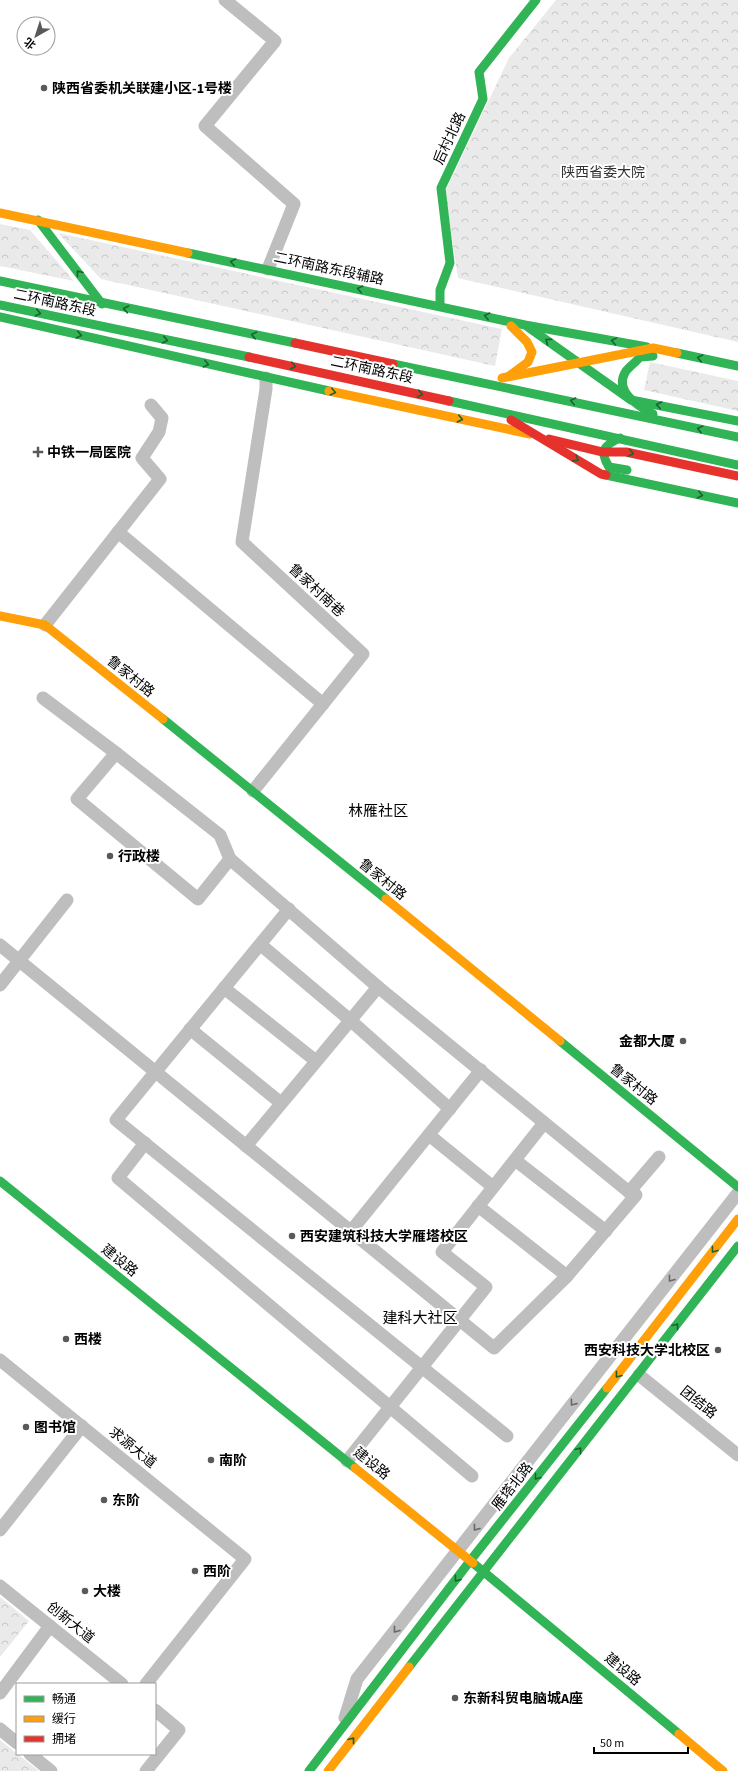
<svg xmlns="http://www.w3.org/2000/svg" width="738" height="1771" font-family="'Source Sans 3','Noto Sans SC',sans-serif">
<defs>
<pattern id="forest-crowns" width="20" height="18" patternUnits="userSpaceOnUse"><rect width="20" height="18" fill="#eaeaea"/><path d="M2 6a3 3 0 1 1 6 0M12 15a3 3 0 1 1 6 0" fill="none" stroke="#c7c7c7"/></pattern>
</defs>
<rect width="100%" height="100%" fill="#fff"/>
<g fill="url(#forest-crowns)">
<path d="M556,0H738V342L458,278L445,192L509,58Z"/>
<path d="M0,224L30,230L74,281L0,266Z"/>
<path d="M58,233L502,329L495,366L101,279Z"/>
<path d="M650,362L738,381V411L644,390Z"/>
<path d="M0,1597L29,1621L0,1657Z"/>
<path d="M0,1740L39,1771H0Z"/>
</g>
<g fill="none" stroke-linecap="round" stroke-linejoin="round">
<g stroke="#bebebe" stroke-width="13">
<path d="M225,0L275,41L205,126L294,204L268,269"/>
<path d="M118,532L323,704"/>
<path d="M45,625L160,479L142,458L159,432L162,418L151,405"/>
<path d="M43,698L116,753L220,835L230,859L378,987L629,1192L659,1157"/>
<path d="M116,753L77,799L198,899L230,859"/>
<path d="M253,791L363,654L242,542L266,389V378"/>
<path d="M289,909L116,1120L507,1436"/>
<path d="M0,945L494,1348L567,1276L636,1195L629,1192"/>
<path d="M261,945L350,1020L450,1109"/>
<path d="M0,985L67,900"/>
<path d="M224,988L316,1061"/>
<path d="M190,1029L281,1103"/>
<path d="M429,1135L493,1187"/>
<path d="M145,1143L118,1178L472,1476"/>
<path d="M246,1146L378,987"/>
<path d="M515,1160L606,1231"/>
<path d="M478,1206L567,1276"/>
<path d="M351,1231L481,1070"/>
<path d="M0,1360L245,1559L146,1684"/>
<path d="M639,1375L738,1455"/>
<path d="M347,1461L486,1287L442,1252L544,1123"/>
<path d="M0,1530L82,1426"/>
<path d="M0,1586L122,1684"/>
<path d="M0,1693L50,1626"/>
<path d="M345,1718L357,1679L738,1193"/>
<path d="M0,1729L17,1743"/>
<path d="M30,1754L51,1771"/>
<path d="M146,1771L179,1730L155,1710"/>
</g>
<g stroke="#30b455" stroke-width="9">
<path d="M38,220L102,304"/>
<path d="M188,253L525,325L647,347"/>
<path d="M0,281L295,343"/>
<path d="M0,305L249,357"/>
<path d="M440,306V290L450,263L441,188L483,99L479,72L536,0"/>
<path d="M0,317L329,391"/>
<path d="M528,327L631,400L738,421"/>
<path d="M677,353L738,366"/>
<path d="M653,356L640,357C636,362 630,366 626,371C613,391 638,406 653,414"/>
<path d="M393,364L738,437"/>
<path d="M449,401L738,465"/>
<path d="M620,438C604,445 599,451 609,467L627,470"/>
<path d="M606,475L738,503"/>
<path d="M163,719L386,899"/>
<path d="M560,1041L738,1187"/>
<path d="M0,1181L355,1468"/>
<path d="M473,1563L679,1734"/>
<path d="M409,1667L738,1246"/>
<path d="M309,1771L470,1561L607,1388"/>
</g>
<g stroke="#ff9f0a" stroke-width="9">
<path d="M0,213L188,253"/>
<path d="M509,376L528,362L532,352L527,342L511,326"/>
<path d="M502,378L653,348L677,353"/>
<path d="M329,391L530,434"/>
<path d="M0,616L45,625L163,719"/>
<path d="M386,899L560,1041"/>
<path d="M607,1388L738,1219"/>
<path d="M355,1468L473,1563"/>
<path d="M679,1734L723,1771"/>
<path d="M328,1771L409,1667"/>
</g>
<g stroke="#e5322d" stroke-width="9">
<path d="M295,343L393,364"/>
<path d="M249,357L449,401"/>
<path d="M511,420L601,474L606,475"/>
<path d="M549,439L603,452H626L738,476"/>
</g>
</g>
<defs><path id="oneway-chevron" d="M-2-3.5L2.5 0L-2 3.5" fill="none" stroke-width="1.6" stroke-linecap="round" stroke-linejoin="round"/></defs>
<g stroke="#1a632f">
<use href="#oneway-chevron" transform="translate(233 262) rotate(-168)"/>
<use href="#oneway-chevron" transform="translate(79 273) rotate(-128)"/>
<use href="#oneway-chevron" transform="translate(360 289) rotate(-168)"/>
<use href="#oneway-chevron" transform="translate(126 309) rotate(-168)"/>
<use href="#oneway-chevron" transform="translate(38 313) rotate(12)"/>
<use href="#oneway-chevron" transform="translate(487 316) rotate(-167)"/>
<use href="#oneway-chevron" transform="translate(79 335) rotate(13)"/>
<use href="#oneway-chevron" transform="translate(254 335) rotate(-168)"/>
<use href="#oneway-chevron" transform="translate(165 340) rotate(12)"/>
<use href="#oneway-chevron" transform="translate(548 341) rotate(-144)"/>
<use href="#oneway-chevron" transform="translate(614 341) rotate(-170)"/>
<use href="#oneway-chevron" transform="translate(700 358) rotate(-168)"/>
<use href="#oneway-chevron" transform="translate(206 364) rotate(13)"/>
<use href="#oneway-chevron" transform="translate(293 366) rotate(12)"/>
<use href="#oneway-chevron" transform="translate(333 392) rotate(12)"/>
<use href="#oneway-chevron" transform="translate(420 394) rotate(12)"/>
<use href="#oneway-chevron" transform="translate(573 401) rotate(-168)"/>
<use href="#oneway-chevron" transform="translate(659 405) rotate(-168)"/>
<use href="#oneway-chevron" transform="translate(460 419) rotate(12)"/>
<use href="#oneway-chevron" transform="translate(700 429) rotate(-167)"/>
<use href="#oneway-chevron" transform="translate(631 453) rotate(10)"/>
<use href="#oneway-chevron" transform="translate(576 459) rotate(31)"/>
<use href="#oneway-chevron" transform="translate(700 495) rotate(12)"/>
<use href="#oneway-chevron" transform="translate(714 1250) rotate(127)"/>
<use href="#oneway-chevron" transform="translate(676 1326) rotate(-52)"/>
<use href="#oneway-chevron" transform="translate(618 1375) rotate(128)"/>
<use href="#oneway-chevron" transform="translate(579 1450) rotate(-52)"/>
<use href="#oneway-chevron" transform="translate(537 1477) rotate(128)"/>
<use href="#oneway-chevron" transform="translate(457 1579) rotate(127)"/>
<use href="#oneway-chevron" transform="translate(352 1740) rotate(-52)"/>
</g>
<g stroke="#686868">
<use href="#oneway-chevron" transform="translate(671 1279) rotate(128)"/>
<use href="#oneway-chevron" transform="translate(573 1403) rotate(128)"/>
<use href="#oneway-chevron" transform="translate(476 1528) rotate(128)"/>
<use href="#oneway-chevron" transform="translate(396 1630) rotate(128)"/>
</g>
<g fill="#595959" stroke="#fff" stroke-width="1.5">
<circle cx="44" cy="88" r="4"/>
<path d="M36 446h4v4h4v4h-4v4h-4v-4h-4v-4h4z"/>
<circle cx="110" cy="856" r="4"/>
<circle cx="683" cy="1041" r="4"/>
<circle cx="292" cy="1236" r="4"/>
<circle cx="66" cy="1339" r="4"/>
<circle cx="718" cy="1350" r="4"/>
<circle cx="26" cy="1427" r="4"/>
<circle cx="211" cy="1460" r="4"/>
<circle cx="104" cy="1500" r="4"/>
<circle cx="195" cy="1571" r="4"/>
<circle cx="85" cy="1591" r="4"/>
<circle cx="455" cy="1698" r="4"/>
</g>
<g text-anchor="middle" stroke-width="4" stroke-linejoin="round" paint-order="stroke">
<g font-size="14" font-weight="bold" fill="#000" stroke="#fff" text-anchor="start">
<text x="52" y="93">陕西省委机关联建小区-1号楼</text>
<text x="47" y="457">中铁一局医院</text>
<text x="118" y="861">行政楼</text>
<text x="675" y="1046" text-anchor="end">金都大厦</text>
<text x="300" y="1241">西安建筑科技大学雁塔校区</text>
<text x="74" y="1344">西楼</text>
<text x="710" y="1355" text-anchor="end">西安科技大学北校区</text>
<text x="34" y="1432">图书馆</text>
<text x="219" y="1465">南阶</text>
<text x="112" y="1505">东阶</text>
<text x="203" y="1576">西阶</text>
<text x="93" y="1596">大楼</text>
<text x="463" y="1703">东新科贸电脑城A座</text>
</g>
<g font-size="14" fill="#000" stroke="#fff">
<text transform="translate(449 138) rotate(-65)" y="5">后村北路</text>
<text transform="translate(329 268) rotate(12)" y="5">二环南路东段辅路</text>
<text transform="translate(55 302) rotate(12)" y="5">二环南路东段</text>
<text transform="translate(372 369) rotate(12)" y="5">二环南路东段</text>
<text transform="translate(317 590) rotate(43)" y="5">鲁家村南巷</text>
<text transform="translate(131 676) rotate(39)" y="5">鲁家村路</text>
<text transform="translate(383 879) rotate(39)" y="5">鲁家村路</text>
<text transform="translate(634 1084) rotate(39)" y="5">鲁家村路</text>
<text transform="translate(120 1260) rotate(39)" y="5">建设路</text>
<text transform="translate(699 1402) rotate(39)" y="5">团结路</text>
<text transform="translate(133 1447) rotate(39)" y="5">求源大道</text>
<text transform="translate(372 1463) rotate(39)" y="5">建设路</text>
<text transform="translate(512 1486) rotate(-52)" y="5">雁塔北路</text>
<text transform="translate(71 1622) rotate(39)" y="5">创新大道</text>
<text transform="translate(623 1669) rotate(40)" y="5">建设路</text>
</g>
<g font-size="14" fill="#303030" stroke="#fff">
<text x="603" y="177">陕西省委大院</text>
</g>
<g font-size="15" fill="#000" stroke="#fff">
<text x="378" y="816">林雁社区</text>
<text x="420" y="1323">建科大社区</text>
</g>
</g>
<rect x="16" y="1683" width="140" height="72" fill="#ffffff" stroke="#999999"/>
<rect x="24" y="1696" width="20" height="6" fill="#30b455" stroke="#999999"/>
<text x="52" y="1703" font-size="12" fill="#000000">畅通</text>
<rect x="24" y="1716" width="20" height="6" fill="#ff9f0a" stroke="#999999"/>
<text x="52" y="1723" font-size="12" fill="#000000">缓行</text>
<rect x="24" y="1736" width="20" height="6" fill="#e5322d" stroke="#999999"/>
<text x="52" y="1743" font-size="12" fill="#000000">拥堵</text>
<g transform="translate(36 36) rotate(219)"><circle r="19" fill="#ffffff" stroke="#999999"/>
<path d="M0-3L7 15L0 10L-7 15Z" fill="#595959"/>
<text y="-6" font-size="11" font-weight="bold" text-anchor="middle" fill="#000000">北</text>
</g>
<path d="M594 1747v6h94v-6" fill="none" stroke="#000000" stroke-width="2"/>
<text x="600" y="1747" font-size="12" fill="#000000" stroke="#ffffff" stroke-width="3" paint-order="stroke">50 m</text>
</svg>
